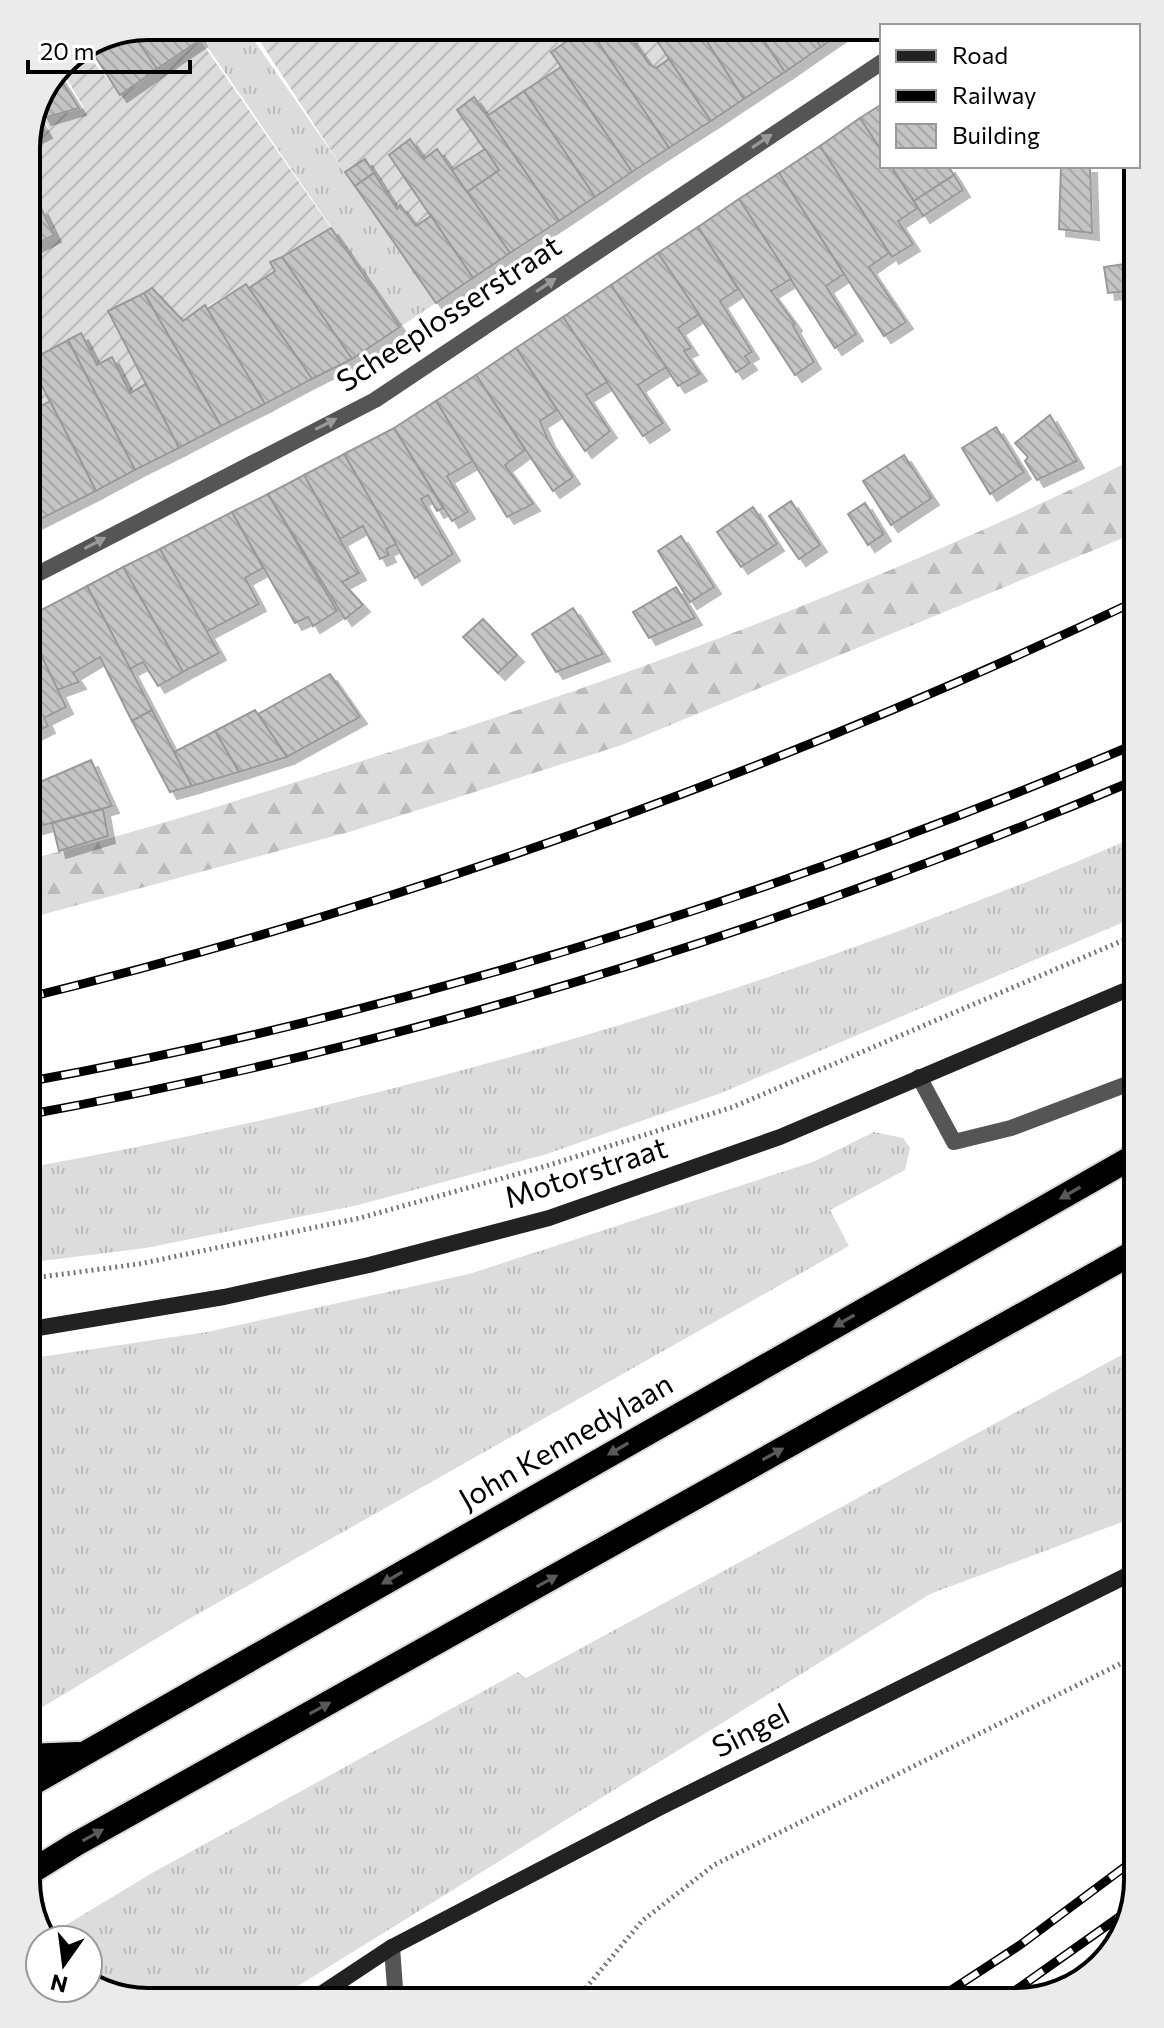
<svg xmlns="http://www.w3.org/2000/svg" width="1164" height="2028" font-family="Commissioner,sans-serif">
<defs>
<pattern id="grass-tufts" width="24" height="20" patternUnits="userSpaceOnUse" patternTransform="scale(2)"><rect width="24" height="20" fill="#dcdcdc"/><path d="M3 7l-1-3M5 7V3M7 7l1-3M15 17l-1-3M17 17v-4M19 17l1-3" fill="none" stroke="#bbb"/></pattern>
<pattern id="forest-firs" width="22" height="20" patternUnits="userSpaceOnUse" patternTransform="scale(2)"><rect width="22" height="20" fill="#dcdcdc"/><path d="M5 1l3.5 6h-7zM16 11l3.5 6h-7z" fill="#bbb"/></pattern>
<pattern id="garden-furrows" width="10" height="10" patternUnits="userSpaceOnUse" patternTransform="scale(2)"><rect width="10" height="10" fill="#dcdcdc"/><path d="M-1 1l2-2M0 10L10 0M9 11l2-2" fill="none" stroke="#bbb"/></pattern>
<pattern id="building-back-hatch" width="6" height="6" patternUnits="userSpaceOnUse" patternTransform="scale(2)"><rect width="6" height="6" fill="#c4c4c4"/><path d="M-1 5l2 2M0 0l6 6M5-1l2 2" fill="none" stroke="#a7a7a7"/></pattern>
<filter id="shadow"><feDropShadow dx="7" dy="7" stdDeviation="0" flood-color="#0004"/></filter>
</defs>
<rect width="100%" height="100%" fill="#fff"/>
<g fill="url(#grass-tufts)">
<path d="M193,26H244L436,303L400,327Z"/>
<path d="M1138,836V916L721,1093L547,1154L358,1205L146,1248L26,1263V1168C408,1100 781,988 1138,836Z"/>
<path d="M874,1132L903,1138L910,1148L905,1170L830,1210L849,1246L187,1620L26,1717V1359L207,1332L469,1274L813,1162Z"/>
<path d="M1138,1346V1516L930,1594L272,2002H141L88,1984V1940L43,1939L152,1873L518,1672L526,1678Z"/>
</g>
<path fill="url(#forest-firs)" d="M1138,457V530L1123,538L622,745L349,832L26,919V860C142,832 255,795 368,759C631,676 890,580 1138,457Z"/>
<g fill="url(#garden-furrows)">
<path d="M250,26H587L588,27L551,52L561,67L487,116L474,98L457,110L485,149L452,170L438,149L424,159L410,139L389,155L431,216L416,226L401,206L397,209L365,159L345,172Z"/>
<path d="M613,26H647L669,59L656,68L649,64L630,37L623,41Z"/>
<path d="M200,40L331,228L271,262L275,271L249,288L245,284L183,321L152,288L109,311L146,384L130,393L111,358L97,365L81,333L50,401L26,415V141L49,129L42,118L84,108L60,67L62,62L85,52L120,94Z"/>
</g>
<g fill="url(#building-back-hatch)" stroke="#999" stroke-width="2" filter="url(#shadow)">
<path d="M148,26H193L200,40L157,69L132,33Z"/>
<path d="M587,26H613L623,41L630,37L649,64L656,68L669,59L711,121L669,148Z"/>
<path d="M647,26H697L744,99L711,121Z"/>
<path d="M697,26H754L785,72L744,99Z"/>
<path d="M754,26H807L821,47L785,72Z"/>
<path d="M807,26H852L821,47Z"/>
<path d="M588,27L669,148L632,172L551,52Z"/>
<path d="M132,33L157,69L120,95L91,50Z"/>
<path d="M561,67L632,172L595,197L524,91Z"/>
<path d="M57,74L79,108L44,118L40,110Z"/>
<path d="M524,91L595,197L559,221L487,116Z"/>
<path d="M474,97L559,221L510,253L467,192L499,170L457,110Z"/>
<path d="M882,104V152L860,118Z"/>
<path d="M37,117L45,131L26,141Z"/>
<path d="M860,118L882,152V166H891L918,208L898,221L913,244L892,257L820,146Z"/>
<path d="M410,139L424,159L437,149L510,253L473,278L389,155Z"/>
<path d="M820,146L889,253L869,267L906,322L884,336L779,173Z"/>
<path d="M485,149L499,170L467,192L452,170Z"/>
<path d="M365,159L374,173L355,186L345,172Z"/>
<path d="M891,166H948L954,175L914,201Z"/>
<path d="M1061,166H1090L1092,233L1059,229Z"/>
<path d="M374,173L397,209L400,205L416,226L431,216L473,278L436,303L355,186Z"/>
<path d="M779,173L844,274L826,286L856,334L835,348L739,199Z"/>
<path d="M954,175L963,190L923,216L914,201Z"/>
<path d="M739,199L791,279L771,291L795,324L793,326L814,362L795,375L698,227Z"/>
<path d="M41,208L54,235L35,245L26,229V216Z"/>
<path d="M698,227L738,289L720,301L752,352L745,356L750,363L736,372L658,253Z"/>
<path d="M331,228L400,327L352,359L282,257Z"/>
<path d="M658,253L699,314L678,328L691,348L684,351L700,374L678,386L611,285Z"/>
<path d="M282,257L352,359L312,379L249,288L275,271L270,262Z"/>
<path d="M1138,262V290L1108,293L1104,267Z"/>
<path d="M246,284L312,379L265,404L207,309Z"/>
<path d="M611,285L666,367L638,385L663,423L643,436L563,317Z"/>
<path d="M152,288L183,321L205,305L265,404L221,426L144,293Z"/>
<path d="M144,293L221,426L179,448L108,311Z"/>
<path d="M563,317L607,382L586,395L610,431L585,451L516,348Z"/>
<path d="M81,333L97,365L112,357L130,393L146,384L179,448L135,470L68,340Z"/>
<path d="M68,340L135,470L96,491L29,361Z"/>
<path d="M516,348L557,410L540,421L548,440L573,477L553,491L476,375Z"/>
<path d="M476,375L525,450L505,465L533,504L507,517L436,401Z"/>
<path d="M50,401L96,491L31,524L26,514V415Z"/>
<path d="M436,401L473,461L447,476L468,512L452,521L394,428Z"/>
<path d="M1050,415L1077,461L1037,480L1025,461L1028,457L1015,443Z"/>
<path d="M996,427L1024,472L990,494L962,448Z"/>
<path d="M394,428L443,508L437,511L428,495L421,499L453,554L415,578L344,454Z"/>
<path d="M344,454L396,544L386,549L389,555L380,559L363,526L340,539L304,475Z"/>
<path d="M904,455L932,498L891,525L863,481Z"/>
<path d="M304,475L359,573L342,582L363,605L345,619L268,494Z"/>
<path d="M268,494L337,611L313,626L308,617L295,623L232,512Z"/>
<path d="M791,501L820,545L799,559L769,516Z"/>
<path d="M865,503L884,534L868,545L848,514Z"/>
<path d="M753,507L777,544L741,567L717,532Z"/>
<path d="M232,512L263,568L245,578L259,604L206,632L160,549Z"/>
<path d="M681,536L714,587L690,602L658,551Z"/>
<path d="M160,549L219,653L183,672L123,567Z"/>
<path d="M123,567L183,672L158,686L143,662L130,669L87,586Z"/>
<path d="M87,586L152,710L132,721L100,657L73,673L79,682L57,690L26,623V618Z"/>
<path d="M676,587L695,618L649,638L633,612Z"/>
<path d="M573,608L603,654L556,672L532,634Z"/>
<path d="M483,619L517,655L498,673L463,637Z"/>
<path d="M26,623L66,707L44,718L48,726L26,737Z"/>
<path d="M330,674L360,717L287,757L258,714Z"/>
<path d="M152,710L174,752L192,786L170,792L132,721Z"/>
<path d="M255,710L287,757L239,772L215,731Z"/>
<path d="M215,731L239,772L192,786L174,752Z"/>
<path d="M91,760L112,806L26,830V788Z"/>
<path d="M103,809L108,836L59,851L52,823Z"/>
</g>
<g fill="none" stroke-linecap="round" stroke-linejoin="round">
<defs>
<g id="highway">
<path d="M26,1756L78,1754"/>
<path d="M26,1787L1138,1154"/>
<path d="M26,1875L76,1844L1138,1250"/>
</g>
</defs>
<use href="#highway" stroke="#dbdbdb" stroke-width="28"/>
<g stroke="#777" stroke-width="5" stroke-dasharray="2 4" stroke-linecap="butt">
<path d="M26,1279L139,1264L360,1218L546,1166L733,1107L1138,934"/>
<path d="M574,2002L642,1921L714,1865L1138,1655"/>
</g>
<path stroke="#555" stroke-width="16" d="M919,1077L954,1142L1011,1128L1138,1080"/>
<g stroke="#555" stroke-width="16">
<path d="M26,580L375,400L882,62"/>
<path d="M392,1947L396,2002"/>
</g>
<g stroke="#222" stroke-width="16">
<path d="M26,1330L224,1297L369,1265L549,1218L780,1137L1138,985"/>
<path d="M309,2002L392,1947L661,1807L1138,1570"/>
</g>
<use href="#highway" stroke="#000" stroke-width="24"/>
<defs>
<g id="rail">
<path d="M26,998C410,904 781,769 1138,600"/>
<path d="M26,1082C410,1012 779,895 1138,743"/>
<path d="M26,1115C409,1045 779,930 1138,779"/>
<path d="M933,2002L1020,1945L1138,1857"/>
<path d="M999,2002L1129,1910"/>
</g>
</defs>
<use href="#rail" stroke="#000" stroke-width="9"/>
<use href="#rail" stroke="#fff" stroke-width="6" stroke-dasharray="18" stroke-linecap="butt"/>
</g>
<defs><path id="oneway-solid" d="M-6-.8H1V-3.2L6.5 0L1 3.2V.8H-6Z" transform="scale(2)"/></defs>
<g fill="#999">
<use href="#oneway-solid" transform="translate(762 141) rotate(-34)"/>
<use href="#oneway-solid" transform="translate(546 285) rotate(-34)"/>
<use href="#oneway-solid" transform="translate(326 424) rotate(-27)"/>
<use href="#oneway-solid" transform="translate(95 543) rotate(-28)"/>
</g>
<g fill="#595959">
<use href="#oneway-solid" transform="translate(1070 1193) rotate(150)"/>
<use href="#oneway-solid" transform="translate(844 1321) rotate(150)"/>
<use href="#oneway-solid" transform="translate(618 1449) rotate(150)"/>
<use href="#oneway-solid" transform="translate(773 1454) rotate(-29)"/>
<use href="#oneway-solid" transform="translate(392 1578) rotate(150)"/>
<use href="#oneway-solid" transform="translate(547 1581) rotate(-29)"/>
<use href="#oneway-solid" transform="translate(320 1708) rotate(-29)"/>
<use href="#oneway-solid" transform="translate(93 1835) rotate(-29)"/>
</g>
<g text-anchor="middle" stroke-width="7" stroke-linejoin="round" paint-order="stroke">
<g font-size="30" fill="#000" stroke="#fff">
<text transform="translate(449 314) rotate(-33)" y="10">Scheeplosserstraat</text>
<text transform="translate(586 1173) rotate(-18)" y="10">Motorstraat</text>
<text transform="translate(566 1442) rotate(-30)" y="10">John Kennedylaan</text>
<text transform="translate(751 1731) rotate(-27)" y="10">Singel</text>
</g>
</g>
<path d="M0 0H1164V2028H0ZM148 40H1016A108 108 0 0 1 1124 148V1880A108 108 0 0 1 1016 1988H148A108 108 0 0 1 40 1880V148A108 108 0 0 1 148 40Z" fill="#ebebeb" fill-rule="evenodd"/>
<path fill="none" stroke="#000" stroke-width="4" d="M148 40H1016A108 108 0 0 1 1124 148V1880A108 108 0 0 1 1016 1988H148A108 108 0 0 1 40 1880V148A108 108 0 0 1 148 40Z"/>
<rect x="880" y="24" width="260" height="144" fill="#ffffff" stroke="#999999" stroke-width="2"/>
<rect x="896" y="50" width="40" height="12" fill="#222222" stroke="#999999" stroke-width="2"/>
<text x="952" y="64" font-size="24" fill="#000000">Road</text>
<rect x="896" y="90" width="40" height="12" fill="#000000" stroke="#999999" stroke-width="2"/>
<text x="952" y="104" font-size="24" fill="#000000">Railway</text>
<rect x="896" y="124" width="40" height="24" fill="url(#building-back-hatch)" stroke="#999999" stroke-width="2"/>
<text x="952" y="144" font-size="24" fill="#000000">Building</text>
<g transform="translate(64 1964) rotate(194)"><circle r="38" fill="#ffffff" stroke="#999999" stroke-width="2"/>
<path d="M0-6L14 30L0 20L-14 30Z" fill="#000000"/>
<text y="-12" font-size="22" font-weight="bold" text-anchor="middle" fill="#000000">N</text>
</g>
<path d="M28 60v12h162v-12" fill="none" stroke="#000000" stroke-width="4"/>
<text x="40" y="60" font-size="24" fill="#000000" stroke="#ffffff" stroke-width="6" paint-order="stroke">20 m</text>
</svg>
